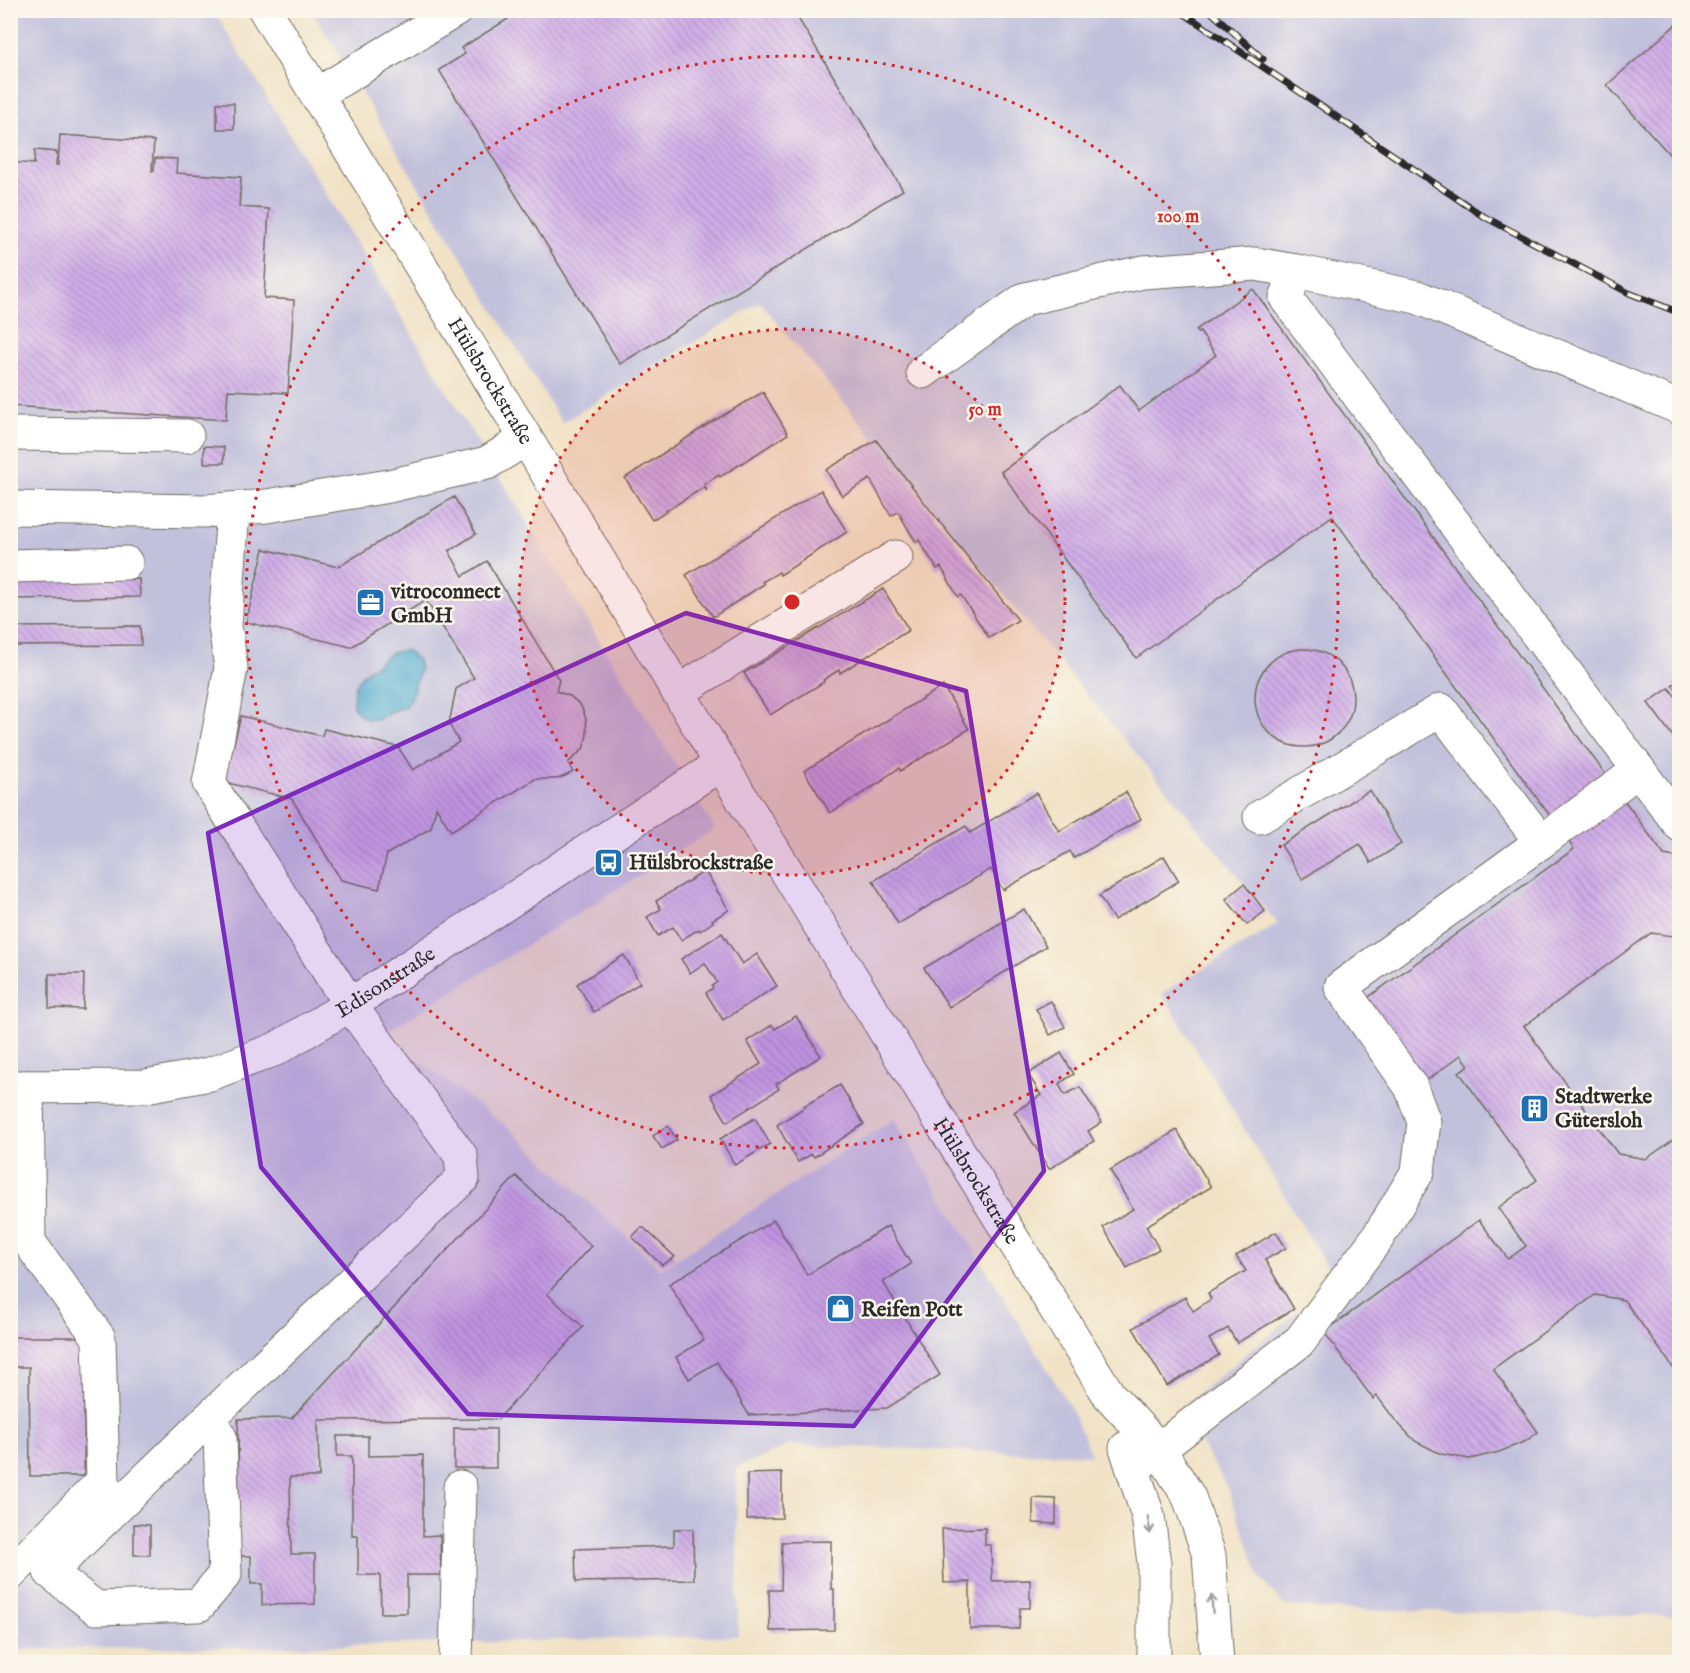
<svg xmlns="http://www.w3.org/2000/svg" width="1690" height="1673" font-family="'IM FELL English',serif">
<defs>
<pattern id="building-back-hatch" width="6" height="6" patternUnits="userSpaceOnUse" patternTransform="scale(1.5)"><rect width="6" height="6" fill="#d0ade8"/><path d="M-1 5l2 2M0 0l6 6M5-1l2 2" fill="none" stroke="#a98dbc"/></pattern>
</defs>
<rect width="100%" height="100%" fill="#fbf7ec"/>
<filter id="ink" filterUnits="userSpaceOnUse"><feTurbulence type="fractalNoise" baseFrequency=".0167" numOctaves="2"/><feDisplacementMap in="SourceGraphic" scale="12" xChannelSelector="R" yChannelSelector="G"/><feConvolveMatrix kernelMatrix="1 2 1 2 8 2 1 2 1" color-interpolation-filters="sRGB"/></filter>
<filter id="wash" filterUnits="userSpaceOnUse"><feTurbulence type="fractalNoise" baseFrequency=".008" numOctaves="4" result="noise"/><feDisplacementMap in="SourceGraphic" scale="24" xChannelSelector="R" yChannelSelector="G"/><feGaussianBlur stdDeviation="1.35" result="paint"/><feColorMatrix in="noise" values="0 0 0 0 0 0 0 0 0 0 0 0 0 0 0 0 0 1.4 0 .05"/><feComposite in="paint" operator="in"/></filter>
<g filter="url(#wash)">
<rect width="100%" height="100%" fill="#f1e2c5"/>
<g fill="#c2c1dc">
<path d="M10,11H214L715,829L383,1034L510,1129L661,1269L894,1119L1068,1403L1092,1455L790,1445L736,1468L738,1636L272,1647L11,1649Z"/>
<path d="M312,11H1679V1616L1320,1609L1284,1605L1260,1578L1228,1489L1192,1428L1177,1411L1307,1304L1332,1275L1162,993L1278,924L760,302L562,423Z"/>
</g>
<path fill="#53acd0" stroke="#3f6c7e" stroke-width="1.5" d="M406,650L418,660L420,669L411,699L404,707L389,712L378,719H367L359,714L353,706L354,687L364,673L391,653Z"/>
<g id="blocks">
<g fill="url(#building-back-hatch)">
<path d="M502,10H793L903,190L620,364L439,70L465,54L461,48L508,19Z"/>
<path d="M1680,21V166L1607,85Z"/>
<rect x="217" y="103" width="17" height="26"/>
<path d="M60,135L154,141L152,171H154L155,158L177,159L176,173L241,177L239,207L269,209L264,298L294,300L288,393L228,390L226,420L10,406V162L34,164L35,150L57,152L56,165H58Z"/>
<path d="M1253,289L1664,855L1680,858V937L1651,933L1524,1026L1618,1154L1646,1159L1680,1135V1377L1624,1300L1595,1295L1493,1369L1538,1432L1526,1441L1499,1452L1470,1459L1441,1454L1415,1441L1395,1420L1377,1396L1373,1399L1324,1332L1479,1220L1508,1259L1526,1246L1498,1208L1537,1180L1459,1072L1469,1065L1461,1055L1426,1081L1366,999L1574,849L1332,516L1136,658L1001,472L1120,385L1139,411L1216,355L1200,332L1198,333L1196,330Z"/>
<path d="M763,392L788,434L720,477L719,475L704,484L707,491L704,487L652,520L625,478L710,423Z"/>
<path d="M876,440L942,525L1018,620L989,638L961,595L958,597L941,567L937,569L919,540L916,542L898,512L891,516L870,479L842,496L826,470Z"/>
<path d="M204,446L224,447V463H204Z"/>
<path d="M821,490L847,532L780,575L779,572L762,582L764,584L713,617L686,575Z"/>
<path d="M454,497L476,534L449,551L463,576L487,561L559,680L556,691L570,696L581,706L586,719L587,735L583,749L568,763L573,772L565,776L557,779H535L451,831L436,807L431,828L387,854L379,889L341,880L292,799L224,782L241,716L322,736L324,729L398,747L413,770L459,742L449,724L456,689L474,678L426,600L351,647L246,622L264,549L338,567Z"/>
<path d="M139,579L140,597L10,599V580Z"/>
<path d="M883,589L909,630L840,673L839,670L823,680L824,682L770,715L744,673Z"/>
<path d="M140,626L141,645L10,646V627Z"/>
<circle cx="1304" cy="698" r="49"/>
<path d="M1680,680V695L1672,685Z"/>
<path d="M943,686L969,729L900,771L899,768L883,779L884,780L830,813L804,771Z"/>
<path d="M1669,688L1680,702V740L1677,742L1648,703Z"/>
<path d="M1370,790L1401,844L1371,863L1360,844L1302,879L1281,845Z"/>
<path d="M1126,792L1141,819L1074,858L1070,851L1003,890L991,869L898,924L873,881L966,826L970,833L1036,793L1059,831Z"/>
<path d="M1164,856L1179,881L1114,920L1099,896Z"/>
<path d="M705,871L729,910L712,920L713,922L700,931L699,929L681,940L673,927L658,936L647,917L661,909L656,901Z"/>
<path d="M1244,884L1265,911L1247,925L1226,899Z"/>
<path d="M1024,909L1046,946L949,1007L924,968Z"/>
<path d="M722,933L742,964L757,954L777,986L723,1020L706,993L713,988L712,986L717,982L705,963L690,973L681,959Z"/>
<path d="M624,955L640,983L594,1012L577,984Z"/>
<path d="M49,974H84L83,1009L49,1008Z"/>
<path d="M1051,1001L1065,1027L1050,1035L1036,1009Z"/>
<path d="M796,1016L821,1056L776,1084L779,1089L727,1122L711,1095L761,1064L747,1041L772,1025L775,1029Z"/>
<path d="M1061,1053L1074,1074L1060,1083L1061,1084L1059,1085L1065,1095L1080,1087L1102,1122L1088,1131L1094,1141L1049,1169L1014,1112L1041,1095L1028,1074Z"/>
<path d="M840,1085L864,1124L814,1157L812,1154L798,1162L777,1125L805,1107L804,1106Z"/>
<path d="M755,1118L770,1144L735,1165L720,1139Z"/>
<path d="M668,1126L677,1140L662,1149L653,1136Z"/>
<path d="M1177,1130L1211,1187L1146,1226L1159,1249L1127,1268L1103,1227L1133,1209L1110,1170Z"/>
<path d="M516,1176L591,1246L547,1294L583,1327L498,1419L318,1420L319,1477H290L291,1554H315V1604L262,1605V1584H251V1556H239L238,1419L292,1418Z"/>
<path d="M774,1220L807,1275L888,1226L911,1264L883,1282L940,1375L887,1408L749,1415L717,1362L689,1379L676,1357L704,1340L669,1284Z"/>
<path d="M641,1228H644L675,1257L662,1265L632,1237Z"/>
<path d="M1276,1232L1286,1248L1265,1260L1294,1309L1237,1343L1228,1328L1209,1339L1219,1355L1167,1386L1133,1328L1185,1297L1193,1311L1211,1299L1208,1293L1246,1271L1236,1256Z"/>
<path d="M10,1337H84V1476H30L29,1367H10Z"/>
<path d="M454,1428L496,1429V1468H454Z"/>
<path d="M337,1436H368V1456L423,1455V1536L440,1535L441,1575H407V1613H381L380,1575H358V1536H352V1456H337Z"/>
<path d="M782,1473V1518L747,1519V1474Z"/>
<path d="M1033,1498L1056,1499V1524L1033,1523Z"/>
<path d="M134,1524L150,1525V1555H134Z"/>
<path d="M985,1528V1545H991L992,1581L1030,1580V1608H1020L1019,1629H970V1582L944,1583L942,1529Z"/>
<path d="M674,1529H693L694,1580L576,1582L575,1549L674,1546Z"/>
<path d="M831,1541V1589H834V1630L770,1631L769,1590H781L782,1542Z"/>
</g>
</g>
</g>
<g filter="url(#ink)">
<use href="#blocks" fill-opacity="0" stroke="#706b61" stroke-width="1.5"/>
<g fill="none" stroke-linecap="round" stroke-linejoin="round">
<defs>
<g id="minor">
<path id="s1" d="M265,10L536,455L744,802L1073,1337L1109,1395L1159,1449L1189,1497L1209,1555L1217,1662"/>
<path d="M316,95L456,10"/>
<path d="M1296,271L1286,298L1680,825"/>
<path d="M923,372L1025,299L1143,272L1255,264L1296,271L1417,297L1680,408"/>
<path d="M10,434L187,436"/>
<path d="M10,508L204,511L267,506L389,486L487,463L526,439"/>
<path d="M10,566L126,563"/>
<path d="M678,692L896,557"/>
<path d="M1541,842L1639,770"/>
<path id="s2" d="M10,1087L146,1086L210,1074L276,1049L350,1005L721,764"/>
<path d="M208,1419L220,1437L225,1574L199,1605L96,1608L50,1572L208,1419L463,1178L461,1156L350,1005L209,783L231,668L225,626L233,509"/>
<path d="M1126,1448L1148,1516L1154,1563V1662"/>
<path d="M1133,1469L1300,1341L1378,1237L1418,1171L1424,1122L1411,1087L1341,987L1541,842L1441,710L1260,817"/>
<path d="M10,1574L103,1481L99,1338L29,1242L27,1087"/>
<path d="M456,1662L460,1487"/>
</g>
</defs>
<use href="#minor" stroke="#706b61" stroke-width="35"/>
<use href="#minor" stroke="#fff" stroke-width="33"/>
<defs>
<g id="rail">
<path d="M1179,10L1483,216L1629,293L1680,313"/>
<path d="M1209,10L1263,59"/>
</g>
</defs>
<use href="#rail" stroke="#2b2b2b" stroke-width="7"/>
<use href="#rail" stroke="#fbf7ec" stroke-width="4.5" stroke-dasharray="14" stroke-linecap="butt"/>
</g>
<defs><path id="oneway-shaft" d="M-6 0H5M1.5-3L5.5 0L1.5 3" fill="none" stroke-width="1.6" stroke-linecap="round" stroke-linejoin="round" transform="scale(1.5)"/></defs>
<g stroke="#a0a0a0">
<use href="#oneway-shaft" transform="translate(1149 1525) rotate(82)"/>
<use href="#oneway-shaft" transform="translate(1212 1604) rotate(-94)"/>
</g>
</g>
<path fill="#7b2cbf" fill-opacity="0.2" stroke="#7b2cbf" stroke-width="4.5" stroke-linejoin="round" d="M686,613L966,691L1044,1171L854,1426L468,1414L261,1167L208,833Z"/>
<circle cx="792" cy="602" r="273" fill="#d62828" fill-opacity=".12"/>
<g fill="none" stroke="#d62828" stroke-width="3" stroke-dasharray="3 6">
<circle cx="792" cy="602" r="273"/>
<circle cx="792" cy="602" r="546"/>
</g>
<defs>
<symbol id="office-square" viewBox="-11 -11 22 22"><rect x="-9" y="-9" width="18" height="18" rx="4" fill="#1f6fb2" stroke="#fbf7ec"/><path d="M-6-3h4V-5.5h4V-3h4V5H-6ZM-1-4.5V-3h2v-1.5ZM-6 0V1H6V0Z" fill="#fff"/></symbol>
<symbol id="bus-square" viewBox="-11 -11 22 22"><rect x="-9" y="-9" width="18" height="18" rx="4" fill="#1f6fb2" stroke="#fbf7ec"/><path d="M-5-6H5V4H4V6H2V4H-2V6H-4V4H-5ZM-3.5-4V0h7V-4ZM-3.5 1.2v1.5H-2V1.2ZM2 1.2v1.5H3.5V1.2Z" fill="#fff"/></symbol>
<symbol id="building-square" viewBox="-11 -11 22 22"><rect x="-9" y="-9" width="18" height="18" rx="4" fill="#1f6fb2" stroke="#fbf7ec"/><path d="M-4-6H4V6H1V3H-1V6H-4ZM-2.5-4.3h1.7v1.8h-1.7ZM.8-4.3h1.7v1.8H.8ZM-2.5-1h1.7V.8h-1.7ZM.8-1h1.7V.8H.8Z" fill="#fff"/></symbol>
<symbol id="shop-square" viewBox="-11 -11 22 22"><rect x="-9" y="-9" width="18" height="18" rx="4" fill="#1f6fb2" stroke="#fbf7ec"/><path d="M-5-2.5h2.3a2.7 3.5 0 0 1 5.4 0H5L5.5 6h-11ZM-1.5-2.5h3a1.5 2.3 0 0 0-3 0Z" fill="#fff"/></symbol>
</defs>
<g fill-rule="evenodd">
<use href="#office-square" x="354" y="586" width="33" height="33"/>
<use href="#bus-square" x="592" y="846" width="33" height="33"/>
<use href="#building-square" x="1518" y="1092" width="33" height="33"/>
<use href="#shop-square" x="824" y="1292" width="33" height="33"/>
</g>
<g text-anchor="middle" stroke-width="5" stroke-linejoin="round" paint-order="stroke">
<g font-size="21" fill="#2b2b2b" stroke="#fbf7ec">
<text dy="7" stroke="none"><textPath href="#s1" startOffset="434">Hülsbrockstraße</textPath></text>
<text dy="7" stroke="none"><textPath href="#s2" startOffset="400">Edisonstraße</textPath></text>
<text dy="7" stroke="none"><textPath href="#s1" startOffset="1370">Hülsbrockstraße</textPath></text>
</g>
<g font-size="21" font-weight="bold" fill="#2b2b2b" stroke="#fbf7ec" text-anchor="start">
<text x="391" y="598">vitroconnect<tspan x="391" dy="24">GmbH</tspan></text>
<text x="629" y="869">Hülsbrockstraße</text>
<text x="1555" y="1103">Stadtwerke<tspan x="1555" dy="24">Gütersloh</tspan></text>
<text x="861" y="1316">Reifen Pott</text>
</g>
</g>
<circle cx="792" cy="602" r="9" fill="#d62828" stroke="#fbf7ec" stroke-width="3"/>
<g font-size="18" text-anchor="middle" font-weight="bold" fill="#d62828" stroke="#fbf7ec" stroke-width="5" stroke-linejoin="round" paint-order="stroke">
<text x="1178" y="222">100 m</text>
<text x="985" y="415">50 m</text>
</g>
<rect width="1690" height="1673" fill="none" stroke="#fbf7ec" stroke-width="36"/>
</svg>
